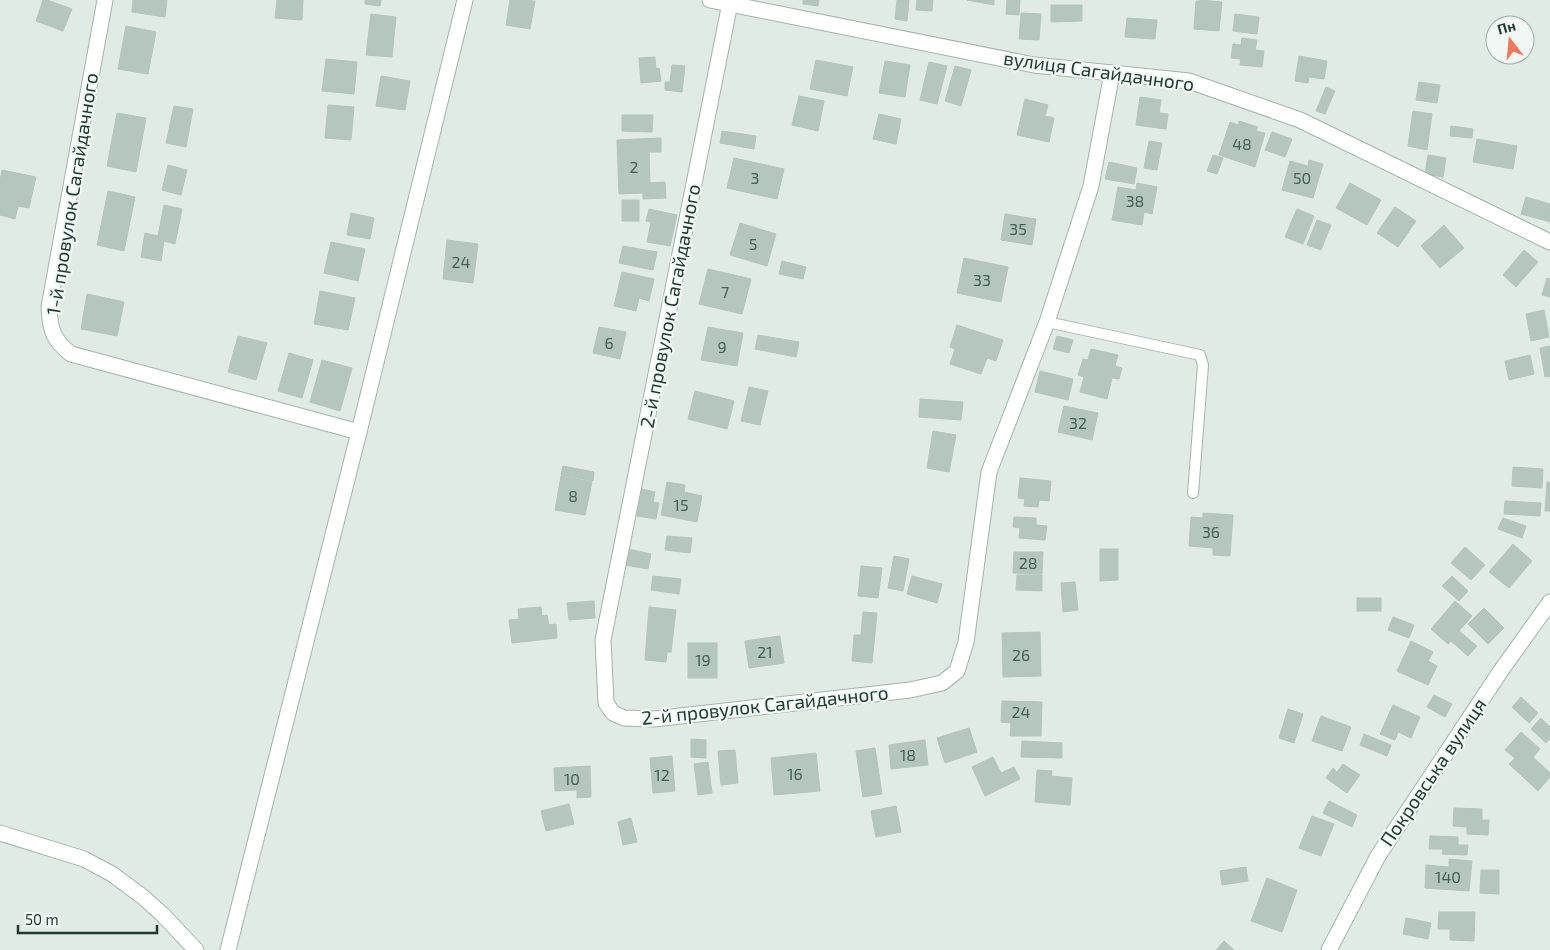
<svg xmlns="http://www.w3.org/2000/svg" width="1550" height="950" font-family="'Exo 2',sans-serif">
<rect width="100%" height="100%" fill="#e0ebe6"/>
<g fill="#b5c6be" stroke="#b2c4bc">
<path d="M43,0H47L72,9L63,31L36,21Z"/>
<path d="M133,0H167L165,17L132,12Z"/>
<path d="M277,0H303L302,20L275,18Z"/>
<path d="M365,0H381L380,6L365,4Z"/>
<path d="M510,0L535,1L530,29L506,25Z"/>
<path d="M803,0H819L818,6L803,4Z"/>
<path d="M897,0H909L907,21L895,19Z"/>
<path d="M917,0H933L932,11L916,10Z"/>
<path d="M967,0H994V5Z"/>
<path d="M1007,0H1020L1019,15L1006,14Z"/>
<path d="M1200,0L1222,2L1219,31L1194,29L1196,1H1200Z"/>
<path d="M1051,5H1082V21L1051,22Z"/>
<path d="M1021,13L1041,14L1039,40L1019,39Z"/>
<path d="M371,14L396,17L392,57L366,55Z"/>
<path d="M1235,14L1259,17L1257,34L1233,31Z"/>
<path d="M1127,18L1157,20L1155,39L1125,37Z"/>
<path d="M126,26L156,32L148,74L118,69Z"/>
<path d="M1242,38L1257,40L1255,50L1264,51L1262,67L1240,65L1241,59L1231,58L1233,44L1241,45Z"/>
<path d="M1299,56L1327,61L1324,79L1309,77L1308,83L1295,81Z"/>
<path d="M655,57L656,69L659,68L661,81L641,83L639,58Z"/>
<path d="M326,59L357,62L354,94L322,91Z"/>
<path d="M816,60L853,67L847,96L810,89Z"/>
<path d="M885,61L910,65L905,97L879,93Z"/>
<path d="M929,62L947,66L937,104L920,100Z"/>
<path d="M672,65L685,66L682,92L665,90V82H670Z"/>
<path d="M955,66L971,70L961,106L945,101Z"/>
<path d="M381,76L410,81L405,110L376,106Z"/>
<path d="M1419,82L1440,85L1437,103L1416,100Z"/>
<path d="M1326,87L1335,91L1325,114L1316,111Z"/>
<path d="M799,96L824,101L818,131L792,125Z"/>
<path d="M1140,97L1161,100L1159,113L1168,114L1166,129L1136,125Z"/>
<path d="M1025,99L1048,105L1045,116L1054,118L1049,142L1017,135Z"/>
<path d="M328,105L354,107L351,140L325,138Z"/>
<path d="M174,106L193,109L186,147L166,143Z"/>
<path d="M1413,111L1432,114L1427,150L1408,146Z"/>
<path d="M117,113L146,118L136,172L107,166Z"/>
<path d="M879,114L901,119L896,144L873,139Z"/>
<path d="M622,115H653L652,132L622,131Z"/>
<path d="M1239,121L1258,127L1256,131L1265,133L1255,167L1219,155L1230,122L1238,125Z"/>
<path d="M1451,126L1473,129L1472,138L1450,136Z"/>
<path d="M722,131L756,136L754,149L720,143Z"/>
<path d="M1272,132L1292,139L1285,157L1265,150Z"/>
<path d="M661,138V152H649L650,183L665,182L666,198L643,199V193L619,194L617,140Z"/>
<path d="M1477,139L1517,146L1513,169L1473,162Z"/>
<path d="M1149,141L1162,143L1157,170L1144,168Z"/>
<path d="M1213,155L1223,158L1217,174L1207,171Z"/>
<path d="M1428,155L1446,158L1443,177L1425,174Z"/>
<path d="M734,158L784,169L777,199L727,188Z"/>
<path d="M1309,160L1323,164L1313,198L1282,190L1290,161L1308,166Z"/>
<path d="M1109,162L1137,168L1134,184L1105,179Z"/>
<path d="M168,165L187,170L181,195L162,190Z"/>
<path d="M2,170L36,177L29,208L18,206L15,219L0,215V181Z"/>
<path d="M1137,183L1157,187L1152,214L1144,212L1142,225L1112,220L1118,187L1136,190Z"/>
<path d="M1350,183L1381,200L1367,225L1336,208Z"/>
<path d="M108,191L135,197L124,251L97,245Z"/>
<path d="M1526,197L1550,204V222L1521,214Z"/>
<rect x="622" y="200" width="17" height="21"/>
<path d="M164,205L182,209L175,244L164,241L161,261L141,257L145,233L158,236Z"/>
<path d="M1395,207L1416,221L1398,247L1377,233Z"/>
<path d="M649,209L677,215L670,246L647,242L651,222L646,221Z"/>
<path d="M1297,209L1314,216L1303,244L1285,237Z"/>
<path d="M351,213L374,218L370,239L347,235Z"/>
<path d="M1005,214L1036,219L1032,245L1001,240Z"/>
<path d="M1317,220L1331,225L1321,250L1307,245Z"/>
<path d="M740,223L776,234L767,266L730,255Z"/>
<path d="M1444,225L1464,248L1440,268L1421,246Z"/>
<path d="M447,240L478,244L473,283L443,279Z"/>
<path d="M331,242L365,249L358,281L324,273Z"/>
<path d="M623,246L657,252L653,270L619,263Z"/>
<path d="M1524,250L1538,262L1516,287L1503,275Z"/>
<path d="M964,258L1008,267L1001,302L957,293Z"/>
<path d="M782,261L806,267L803,279L779,274Z"/>
<path d="M708,269L751,279L742,314L699,304Z"/>
<path d="M622,272L654,279L649,301L639,298L636,311L614,306Z"/>
<path d="M1547,278L1550,279V297L1542,295Z"/>
<path d="M320,291L355,298L348,330L314,324Z"/>
<path d="M87,294L124,302L117,336L81,329Z"/>
<path d="M1544,310L1549,337L1531,341L1526,314Z"/>
<path d="M957,325L1003,340L996,361L987,358L981,374L950,364L955,349L950,347Z"/>
<path d="M599,327L626,332L620,359L593,353Z"/>
<path d="M708,327L743,333L737,366L701,360Z"/>
<path d="M758,335L799,342L796,357L755,349Z"/>
<path d="M238,336L267,343L256,380L228,372Z"/>
<path d="M1057,336L1073,340L1069,353L1053,349Z"/>
<path d="M1550,346V376L1545,377L1540,348Z"/>
<path d="M1091,349L1118,355L1115,366L1122,368L1119,379L1112,378L1107,399L1080,392L1084,377L1078,375L1083,359L1088,360Z"/>
<path d="M289,353L313,360L302,398L278,391Z"/>
<path d="M1530,355L1534,374L1509,380L1505,361Z"/>
<path d="M322,360L352,368L340,411L310,402Z"/>
<path d="M1040,371L1073,379L1068,400L1035,392Z"/>
<path d="M749,387L768,391L760,425L741,421Z"/>
<path d="M695,391L734,401L727,429L688,419Z"/>
<path d="M920,399L963,402L961,420L919,417Z"/>
<path d="M1064,406L1098,413L1092,440L1058,432Z"/>
<path d="M933,431L956,435L949,472L927,468Z"/>
<path d="M563,466L594,472L593,481L561,475Z"/>
<path d="M1513,467L1543,469L1542,488L1512,486Z"/>
<path d="M561,476L592,482L585,515L555,510Z"/>
<path d="M1020,478L1051,481L1049,501L1039,500L1038,507L1024,506L1025,499L1018,498Z"/>
<path d="M667,482L685,485L684,492L702,496L697,522L661,515Z"/>
<path d="M1547,482H1550V511H1545Z"/>
<path d="M642,489L655,492L653,502L659,503L656,519L637,516Z"/>
<path d="M1505,501L1541,503L1540,516L1504,514Z"/>
<path d="M1203,513L1233,515L1230,556L1213,555V548L1189,546L1191,517L1203,518Z"/>
<path d="M1014,517L1036,518V525L1047,526L1045,540L1019,538L1020,528L1013,527Z"/>
<path d="M1503,518L1526,526L1522,538L1498,529Z"/>
<path d="M667,536L692,538L690,553L665,550Z"/>
<path d="M1513,544L1532,561L1509,588L1489,572Z"/>
<path d="M1465,547L1485,565L1471,580L1451,563Z"/>
<path d="M628,549L651,554L648,569L625,565Z"/>
<path d="M1100,549H1118V580L1100,581Z"/>
<path d="M1014,552H1043L1042,574L1013,573Z"/>
<path d="M894,556L909,559L903,591L888,588Z"/>
<path d="M861,566L882,568L878,598L858,596Z"/>
<path d="M1017,575H1042V591L1016,590Z"/>
<path d="M653,576L681,579L679,594L651,590Z"/>
<path d="M912,576L942,584L937,603L907,594Z"/>
<path d="M1452,576L1468,591L1459,601L1442,586Z"/>
<path d="M1075,582L1078,610L1063,612L1061,583Z"/>
<rect x="1357" y="598" width="24" height="13"/>
<path d="M594,601L595,618L569,620L567,603Z"/>
<path d="M1455,601L1472,616L1459,631L1477,646L1468,656L1451,641L1448,644L1431,629Z"/>
<path d="M541,607L542,616L547,615L549,625L556,624L557,638L512,643L509,620L519,619L518,609Z"/>
<path d="M649,607L676,610L671,652H667L666,662L645,660Z"/>
<path d="M1484,608L1504,628L1488,644L1468,624Z"/>
<path d="M863,612L877,613L872,663L852,661L854,635H861Z"/>
<path d="M1393,617L1414,625L1409,638L1388,630Z"/>
<path d="M1040,632L1041,676L1003,677L1002,633Z"/>
<path d="M780,636L784,663L749,668L745,641Z"/>
<path d="M1411,641L1433,652L1428,661L1437,666L1428,685L1397,671Z"/>
<rect x="688" y="643" width="29" height="35"/>
<path d="M1434,695L1452,704L1445,717L1427,707Z"/>
<path d="M1521,697L1538,713L1529,723L1512,707Z"/>
<path d="M1002,701L1042,702L1041,736H1010L1011,723L1001,722Z"/>
<path d="M1393,705L1420,717L1411,738L1398,732L1395,740L1380,734Z"/>
<path d="M1288,709L1303,714L1294,743L1279,738Z"/>
<path d="M1321,716L1351,727L1342,751L1312,741Z"/>
<path d="M1541,718L1550,727V739L1546,743L1531,729Z"/>
<path d="M969,728L977,752L945,763L937,738Z"/>
<path d="M1521,732L1540,749L1533,757L1550,773V777L1538,791L1509,764L1515,758L1505,750Z"/>
<path d="M1364,734L1391,745L1387,756L1360,745Z"/>
<path d="M691,739L706,740V758L691,757Z"/>
<path d="M925,740L928,765L891,769L889,745Z"/>
<path d="M1022,741L1062,743V758L1021,757Z"/>
<path d="M875,748L882,794L863,797L856,751Z"/>
<path d="M735,750L738,783L721,785L718,751Z"/>
<path d="M816,753L820,791L774,795L771,758Z"/>
<path d="M672,756L675,791L653,793L650,758Z"/>
<path d="M993,757L1001,773L1014,767L1020,779L985,796L972,767Z"/>
<path d="M708,762L712,793L698,795L694,764Z"/>
<path d="M1343,764L1360,775L1347,793L1326,778L1333,768L1337,772Z"/>
<path d="M590,766L591,797L577,798V790L555,791L554,768Z"/>
<path d="M1037,770L1052,771L1051,776L1072,778L1070,805L1035,802Z"/>
<path d="M1329,801L1357,815L1352,827L1323,813Z"/>
<path d="M569,804L574,824L546,831L541,811Z"/>
<path d="M896,806L901,832L876,837L871,811Z"/>
<path d="M1454,808L1482,809V820H1489L1488,835L1467,834V827L1453,826Z"/>
<path d="M1312,816L1334,824L1321,856L1299,848Z"/>
<path d="M631,818L637,842L623,845L618,822Z"/>
<path d="M1430,836L1458,837V845H1468L1467,855L1442,854L1443,849H1429Z"/>
<path d="M1449,859L1472,861L1469,891L1425,888L1426,865L1449,867Z"/>
<path d="M1246,867L1248,881L1222,885L1220,871Z"/>
<path d="M1481,870H1499V894L1480,893Z"/>
<path d="M1267,878L1297,890L1282,932L1251,921Z"/>
<path d="M1439,912H1475L1474,941L1450,940V929H1438Z"/>
<path d="M1406,918L1431,923L1428,939L1403,934Z"/>
<path d="M1224,941L1234,950H1216Z"/>
</g>
<g fill="none" stroke-linecap="round" stroke-linejoin="round">
<defs>
<path id="lane" d="M1047,322L1200,355L1203,365L1193,493"/>
<g id="street">
<path d="M105,0L49,307C50,330 53,340 71,354L359,432"/>
<path d="M710,0L1034,65L1189,81L1300,120L1550,242"/>
<path d="M730,3L603,640L606,703L613,713L624,718L654,719L910,690L942,683L957,671L966,642L989,472L1047,322L1091,186L1112,73"/>
<path d="M0,833L84,859L112,874L143,897L162,914L196,950"/>
<path d="M228,950L359,432L465,0"/>
</g>
<path id="secondary" d="M1329,950L1378,856L1500,672L1550,602"/>
</defs>
<use href="#lane" stroke="#a3b3ad" stroke-width="12"/>
<use href="#street" stroke="#a3b3ad" stroke-width="17"/>
<use href="#secondary" stroke="#9fb7ad" stroke-width="17"/>
<use href="#lane" stroke="#fff" stroke-width="10"/>
<use href="#street" stroke="#fff" stroke-width="15"/>
<use href="#secondary" stroke="#fff" stroke-width="15"/>
</g>
<g text-anchor="middle" stroke-width="4.5" stroke-linejoin="round" paint-order="stroke">
<g font-size="16" fill="#465e56">
<text x="1242" y="150">48</text>
<text x="634" y="173">2</text>
<text x="755" y="184">3</text>
<text x="1302" y="184">50</text>
<text x="1135" y="207">38</text>
<text x="1018" y="235">35</text>
<text x="753" y="250">5</text>
<text x="461" y="268">24</text>
<text x="982" y="286">33</text>
<text x="725" y="298">7</text>
<text x="609" y="349">6</text>
<text x="722" y="353">9</text>
<text x="1078" y="429">32</text>
<text x="573" y="502">8</text>
<text x="681" y="511">15</text>
<text x="1211" y="538">36</text>
<text x="1028" y="569">28</text>
<text x="765" y="658">21</text>
<text x="1021" y="661">26</text>
<text x="703" y="666">19</text>
<text x="1021" y="718">24</text>
<text x="908" y="761">18</text>
<text x="795" y="780">16</text>
<text x="662" y="781">12</text>
<text x="572" y="785">10</text>
<text x="1448" y="883">140</text>
</g>
<g font-size="19" fill="#213b33" stroke="#f0f7f4">
<text transform="translate(1099 71) rotate(8)" y="7">вулиця Сагайдачного</text>
<text transform="translate(72 194) rotate(-81)" y="7">1-й провулок Сагайдачного</text>
<text transform="translate(670 306) rotate(-79)" y="7">2-й провулок Сагайдачного</text>
<text transform="translate(765 705) rotate(-6)" y="7">2-й провулок Сагайдачного</text>
<text transform="translate(1433 772) rotate(-56)" y="7">Покровська вулиця</text>
</g>
</g>
<g transform="translate(1510 40) rotate(344)"><circle r="24" fill="#f0f7f4" stroke="#9daca7"/>
<path d="M0-4L9 19L0 12L-9 19Z" fill="#f27757"/>
<text y="-8" font-size="14" font-weight="bold" text-anchor="middle" fill="#213b33">Пн</text>
</g>
<path d="M18 925v8h139v-8" fill="none" stroke="#213b33" stroke-width="2.5"/>
<text x="25" y="925" font-size="15" fill="#213b33" stroke="#f0f7f4" stroke-width="4" paint-order="stroke">50 m</text>
</svg>
